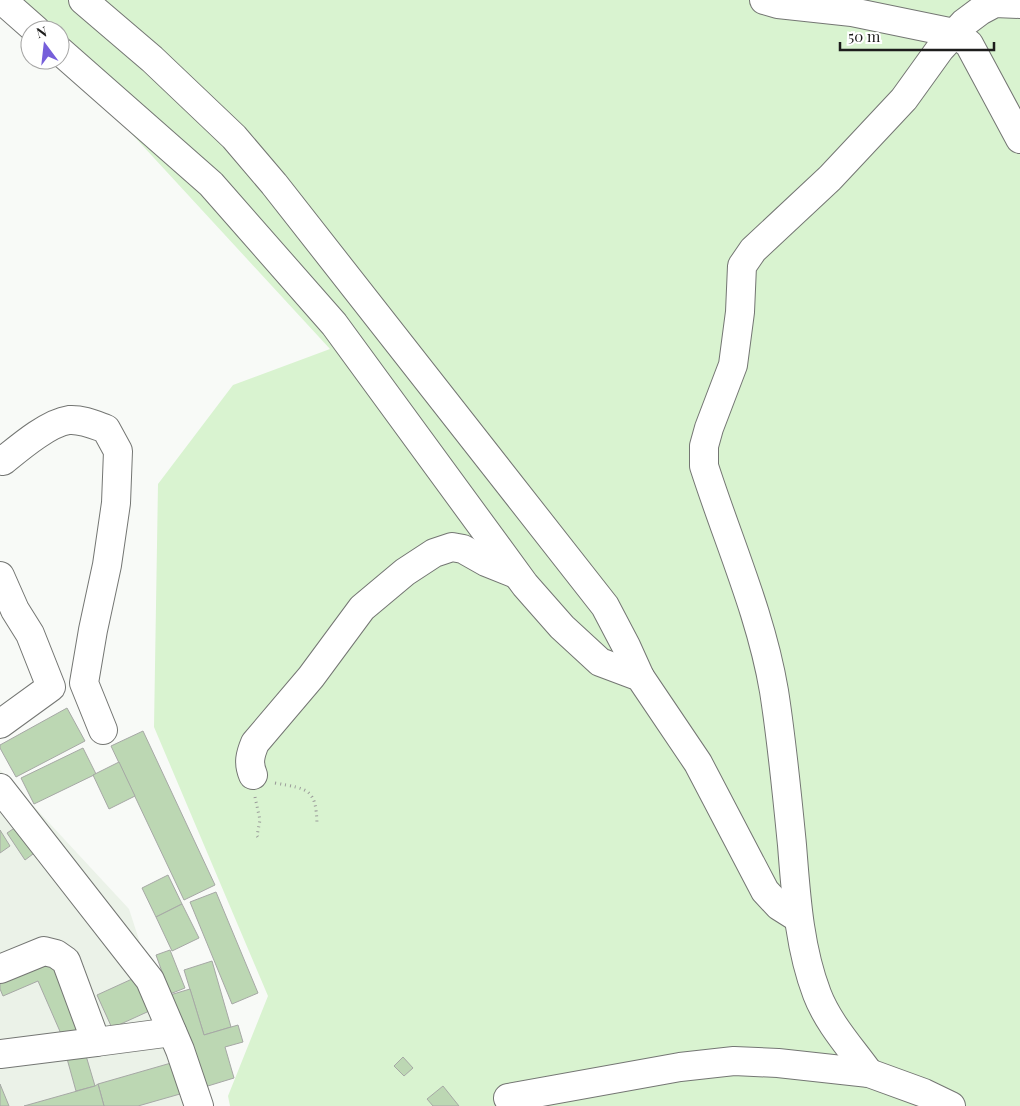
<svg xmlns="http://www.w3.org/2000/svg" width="1020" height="1106" font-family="'Playfair Display',serif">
<rect width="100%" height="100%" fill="#f8faf7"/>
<path fill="#ebf2e8" d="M0,770L129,909L193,1106H0Z"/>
<path fill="#d9f3d0" d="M9,0H1020V1106H230L228,1096L268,996L154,727L158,484L233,385L330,349L60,56V30H36Z"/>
<g fill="#bcd7b3" stroke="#a6a8a5">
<path d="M67,708L85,741L16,777L0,748V745Z"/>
<path d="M143,731L215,885L184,900L111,746Z"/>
<path d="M83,748L96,774L34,804L21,778Z"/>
<path d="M119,762L135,796L109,809L93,775Z"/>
<path d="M19,825L37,851L25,860L7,833Z"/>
<path d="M0,830L10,846L0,853Z"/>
<path d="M168,875L182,904L156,917L142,888Z"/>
<path d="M216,892L258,993L232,1004L190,902Z"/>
<path d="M182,904L199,938L172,951L156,917Z"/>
<path d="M170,950L185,988L170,994L156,955Z"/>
<path d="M52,958L81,1028L62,1036L38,981L3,996L0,989V980Z"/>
<path d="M212,961L231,1027L204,1035L184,970Z"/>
<path d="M143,974L158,1007L112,1028L97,995Z"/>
<path d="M190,989L204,1035L238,1025L243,1042L225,1047L234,1078L198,1089L170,995Z"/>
<path d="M84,1049L95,1086L76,1091L66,1055Z"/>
<path d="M403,1057L413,1068L404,1076L394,1066Z"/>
<path d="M171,1063L180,1094L138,1106H104L98,1084Z"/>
<path d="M0,1084L9,1106H0Z"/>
<path d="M98,1084L104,1106H24L95,1086Z"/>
<path d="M443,1086L459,1106H433L427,1099Z"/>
</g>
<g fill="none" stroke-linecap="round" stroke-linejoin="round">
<defs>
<g id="minor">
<path d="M2,0L36,30"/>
<path d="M83,0L152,59L234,137L274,184L605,606L626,646L640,677"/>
<path d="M764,0L778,4L852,12L954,33L969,44L1020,139"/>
<path d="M60,51L211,184L334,324L525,585L562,627L600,662L640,677L698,763L765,891L779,906L798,918"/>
<path d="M0,459L3,461C19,448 48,423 69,420C82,419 95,425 106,429L118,451L116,503L107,565L93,630L84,683L103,730"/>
<path d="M0,576L15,610L30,634L51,687L0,724"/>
<path d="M253,775C248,763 250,755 255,743L311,677L362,608L405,572L434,553L452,547L463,549L486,562L516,574"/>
<path d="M0,788L150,980L180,1050L199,1106"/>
<path d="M0,969L44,951L56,954L66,961L96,1042L172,1032"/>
<path d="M0,1054L96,1042"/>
<path d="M869,1073C851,1048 828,1023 817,994C799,947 796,895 792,845C787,794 782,742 774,691C761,614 728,541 704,466V446L709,428L733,365L740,312L742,266L753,250L830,178L904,99L940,49L964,23L980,11L995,3L1020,4"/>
<path d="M508,1098L680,1067L734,1061L778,1063L869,1073L924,1093L951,1106"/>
</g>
</defs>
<use href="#minor" stroke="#747673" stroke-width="30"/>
<g stroke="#9a9b99" stroke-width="3" stroke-dasharray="1 4" stroke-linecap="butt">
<path d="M275,783C309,789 316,789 317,824"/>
<path d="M255,797L260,820L257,836L260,840"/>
</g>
<use href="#minor" stroke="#fff" stroke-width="28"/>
</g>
<g transform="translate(45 45) rotate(345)"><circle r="24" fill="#ffffff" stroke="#a5a5a4"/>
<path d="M0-4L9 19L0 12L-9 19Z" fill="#765fda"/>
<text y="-8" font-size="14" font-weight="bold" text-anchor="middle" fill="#1d1d1c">N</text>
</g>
<path d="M840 42v8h154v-8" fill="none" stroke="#1d1d1c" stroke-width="2.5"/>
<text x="848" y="42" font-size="15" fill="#1d1d1c" stroke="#ffffff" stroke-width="4" paint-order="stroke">50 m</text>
</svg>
